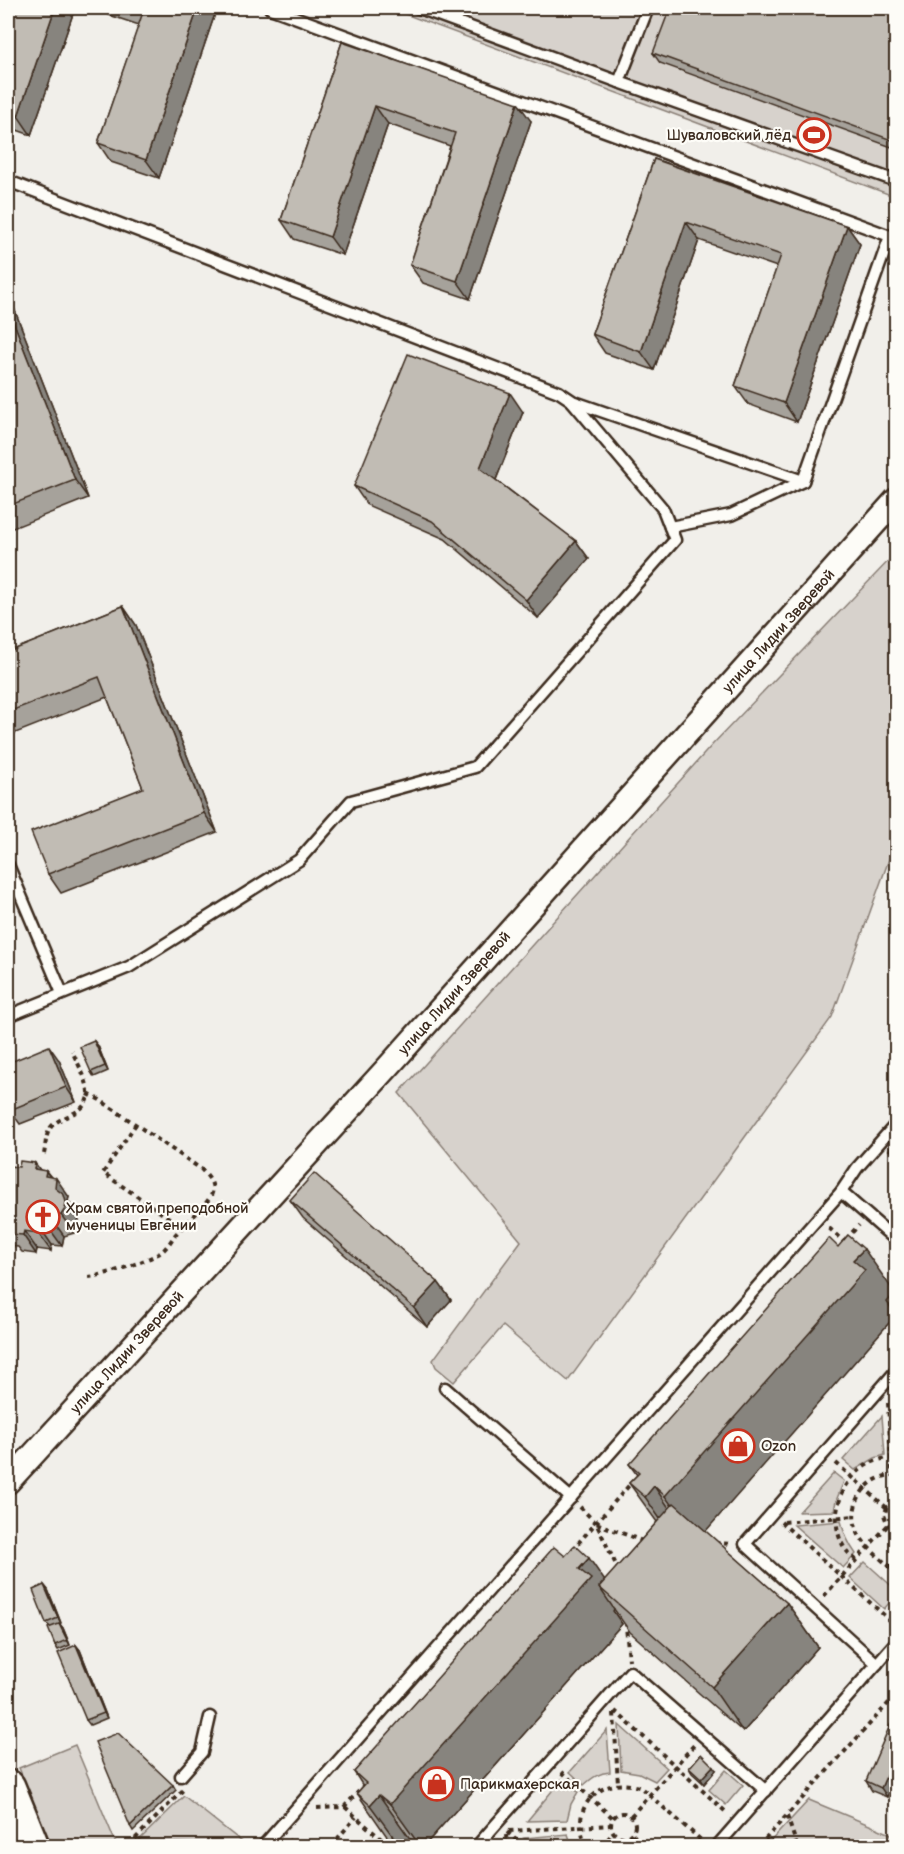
<svg xmlns="http://www.w3.org/2000/svg" width="904" height="1854" font-family="'Balsamiq Sans',sans-serif">
<rect width="100%" height="100%" fill="#f1efea"/>
<filter id="ink" filterUnits="userSpaceOnUse"><feTurbulence type="fractalNoise" baseFrequency=".0167" numOctaves="2"/><feDisplacementMap in="SourceGraphic" scale="12" xChannelSelector="R" yChannelSelector="G"/><feConvolveMatrix kernelMatrix="1 2 1 2 8 2 1 2 1" color-interpolation-filters="sRGB"/></filter>
<g filter="url(#ink)">
<g fill="#d7d2cc" stroke="#897e75" stroke-width="1.5">
<path d="M389,8H896V197Z"/>
<path d="M896,553V840L832,1017L568,1381L503,1326L454,1382L436,1367L433,1360L521,1241L399,1093L713,744Z"/>
<path d="M882,1416L885,1455L875,1458L855,1470L843,1460Z"/>
<path d="M834,1473L844,1481L836,1501L834,1511L799,1512Z"/>
<path d="M841,1521C844,1534 848,1543 856,1554L843,1568L794,1525Z"/>
<path d="M865,1562L896,1590V1595L884,1609L850,1578Z"/>
<path d="M619,1725L667,1768L655,1781L639,1773L621,1770Z"/>
<path d="M607,1730L610,1772C599,1773 593,1777 584,1785L570,1772Z"/>
<path d="M75,1745L117,1846H52L19,1768Z"/>
<path d="M726,1770L743,1785L726,1805L709,1790Z"/>
<path d="M562,1779L578,1792L571,1804L567,1820L527,1821Z"/>
<path d="M184,1796L242,1842L239,1846L138,1841Z"/>
<path d="M809,1800L896,1836V1846H766Z"/>
<path d="M568,1834L572,1846H534L524,1838Z"/>
</g>
<g fill="none" stroke-linecap="round" stroke-linejoin="round">
<defs>
<g id="lane">
<path d="M270,8L890,236L803,481"/>
<path d="M419,8L619,82L896,181"/>
<path d="M619,82L648,8"/>
<path d="M8,181L559,392L571,400L663,509L675,540L475,767L351,801L299,860L129,967L8,1016"/>
<path d="M572,401L803,481L731,515L670,527"/>
<path d="M8,865L62,993"/>
<path d="M841,1192L896,1240"/>
<path d="M445,1388L571,1498"/>
<path d="M877,1664L745,1544L896,1371"/>
<path d="M181,1776L202,1752L210,1717"/>
<path d="M263,1846L841,1192L857,1168L896,1124"/>
<path d="M477,1846L630,1672L766,1791"/>
<path d="M717,1846L896,1642"/>
</g>
<g id="street">
<path id="s1" d="M8,1482L388,1067L896,500"/>
</g>
<path id="primary" d="M8,1787L32,1846"/>
</defs>
<use href="#lane" stroke="#3b2a1e" stroke-width="15"/>
<use href="#street" stroke="#3b2a1e" stroke-width="27"/>
<use href="#primary" stroke="#3b2a1e" stroke-width="38"/>
<g stroke="#3b2a1e" stroke-width="4" stroke-dasharray="4.5 4.5" stroke-linecap="butt">
<path d="M88,1094L100,1100L201,1169C207,1176 215,1183 212,1193C209,1204 183,1225 175,1235C171,1241 166,1249 160,1253C143,1262 108,1275 89,1277"/>
<path d="M888,1111L896,1102"/>
<path d="M136,1124L103,1173L169,1218L181,1228"/>
<path d="M44,1154C46,1145 45,1135 51,1127C62,1114 86,1115 88,1095C89,1081 77,1063 72,1051"/>
<path d="M829,1228L844,1242"/>
<path d="M846,1239L859,1225"/>
<path d="M888,1403L892,1475"/>
<path d="M836,1463L887,1508"/>
<path d="M896,1475C866,1474 844,1507 859,1535C868,1550 884,1561 896,1572"/>
<path d="M896,1504L887,1508L884,1515L888,1525L896,1528"/>
<path d="M580,1507L596,1523"/>
<path d="M781,1522L896,1626"/>
<path d="M784,1522L854,1516"/>
<path d="M715,1543L731,1544"/>
<path d="M572,1550L633,1481"/>
<path d="M856,1560C853,1557 849,1554 846,1550C826,1522 840,1479 869,1464C876,1460 884,1459 891,1457"/>
<path d="M619,1571L596,1523L645,1542"/>
<path d="M824,1596L888,1525"/>
<path d="M629,1623L626,1626L629,1660"/>
<path d="M615,1711L726,1812"/>
<path d="M614,1713L618,1784"/>
<path d="M562,1772L613,1818"/>
<path d="M345,1807L389,1846"/>
<path d="M317,1808L344,1807L359,1791"/>
<circle cx="623" cy="1825" r="12"/>
<path d="M631,1816L694,1745"/>
<path d="M787,1816L797,1846"/>
<path d="M509,1831L610,1825"/>
<path d="M507,1832L523,1846"/>
<path d="M632,1834L646,1846"/>
<path d="M506,1835L507,1846"/>
<path d="M288,1840L295,1846"/>
<path d="M129,1845L183,1790"/>
<path d="M129,1845L166,1846"/>
<path d="M331,1846L356,1817"/>
<path d="M587,1846C566,1808 602,1773 641,1788L701,1840"/>
<path d="M602,1846L613,1833"/>
<path d="M759,1846L896,1695"/>
</g>
<use href="#lane" stroke="#fdfcf7" stroke-width="10"/>
<use href="#street" stroke="#fdfcf7" stroke-width="22"/>
<use href="#primary" stroke="#fdfcf7" stroke-width="33"/>
</g>
<g fill="#a6a29b" stroke="#3b2a1e" stroke-width="1.5">
<path d="M8,8H75L31,135L8,127Z"/>
<path d="M88,8H217L159,178L111,162L98,143L139,25Z"/>
<path d="M897,8V149L660,63L653,53Z"/>
<path d="M342,42L531,121L470,299L423,283L410,265L450,146L388,124L343,255L294,239L281,220Z"/>
<path d="M654,159L847,226L860,244L797,422L748,404L735,386L777,267L699,240L654,370L605,353L592,334Z"/>
<path d="M8,293L88,498L8,530V457L14,455Z"/>
<path d="M523,412L496,480L576,541L589,559L538,618L445,539L367,505L354,486Z"/>
<path d="M123,606L136,625L217,832L61,893L48,874L143,788L107,697L8,736V652Z"/>
<path d="M94,1041L98,1046L108,1071L94,1077L91,1072Z"/>
<path d="M59,1060L76,1102L20,1124L10,1110Z"/>
<path d="M897,1133V1160L889,1150Z"/>
<path d="M8,1166L46,1171L51,1177L69,1197L68,1201L77,1214L79,1221L78,1228L74,1233L64,1236L62,1246L52,1245L51,1251L37,1249L36,1254L22,1252L18,1247L8,1246Z"/>
<path d="M290,1200L438,1282L451,1300L427,1327L303,1218Z"/>
<path d="M895,1293L887,1302L896,1315L705,1531L787,1603L818,1647L743,1732L630,1632L614,1609L613,1611L622,1624L424,1846H419L411,1840L405,1846H398L388,1838L357,1793L363,1786L354,1772L565,1556L605,1581L657,1522L629,1483L637,1475L629,1464Z"/>
<path d="M44,1585L48,1590L61,1623L60,1624L63,1628L70,1645L58,1650L55,1645L50,1627L46,1623Z"/>
<path d="M76,1645L80,1650L107,1718L90,1725L86,1720Z"/>
<path d="M897,1725V1776L887,1797L872,1791L866,1781Z"/>
<path d="M689,1768L716,1770L704,1784L692,1773Z"/>
<path d="M173,1785L176,1790L133,1831L130,1826Z"/>
</g>
<g fill="#87847e" stroke="#3b2a1e" stroke-width="1.5">
<path d="M55,8H75L31,135L18,116Z"/>
<path d="M198,8H217L159,178L146,160Z"/>
<path d="M518,103L531,121L470,299L457,281Z"/>
<path d="M375,106L388,124L343,255L330,237Z"/>
<path d="M686,222L699,240L654,370L641,352Z"/>
<path d="M847,226L860,244L797,422L784,403Z"/>
<path d="M8,293L88,498L75,480L8,308Z"/>
<path d="M510,393L523,412L493,487L480,468Z"/>
<path d="M576,541L589,559L538,618L526,600Z"/>
<path d="M123,606L136,625L217,832L204,813Z"/>
<path d="M94,1041L98,1046L108,1071L105,1066Z"/>
<path d="M49,1046L59,1060L76,1102L66,1087Z"/>
<path d="M35,1163L48,1181L34,1169Z"/>
<path d="M46,1171L55,1184L56,1178L69,1197L68,1201L77,1214L79,1221L78,1228L74,1233L61,1215L45,1176Z"/>
<path d="M51,1218L64,1236L62,1246L49,1228Z"/>
<path d="M39,1226L52,1245L51,1251L38,1233Z"/>
<path d="M24,1231L37,1249L36,1254L23,1235Z"/>
<path d="M864,1249L895,1293L887,1302L896,1315L697,1541L665,1496L853,1260Z"/>
<path d="M438,1282L451,1300L427,1327L414,1308Z"/>
<path d="M654,1486L685,1531L676,1542L645,1497Z"/>
<path d="M589,1558L620,1603L599,1587L614,1609L613,1611L622,1624L424,1846H420L390,1804Z"/>
<path d="M44,1585L48,1590L61,1623L58,1618Z"/>
<path d="M787,1603L818,1647L743,1732L712,1687Z"/>
<path d="M59,1624L63,1628L70,1645L67,1640Z"/>
<path d="M76,1645L80,1650L107,1718L104,1713Z"/>
<path d="M897,1751V1776L887,1797L881,1788Z"/>
<path d="M713,1766L716,1770L704,1784L701,1779Z"/>
<path d="M379,1795L411,1840L405,1846H400L370,1805Z"/>
</g>
<g fill="#c1bcb4" stroke="#3b2a1e" stroke-width="1.5">
<path d="M8,8H55L18,116L8,112Z"/>
<path d="M129,8H198L146,160L98,143L143,12Z"/>
<path d="M670,8H897V142L653,53Z"/>
<path d="M342,42L518,103L457,281L410,265L455,133L375,106L330,237L281,220Z"/>
<path d="M654,159L847,226L784,403L735,386L781,255L686,222L641,352L592,334Z"/>
<path d="M8,308L75,480L8,506V457L14,455L8,439Z"/>
<path d="M408,354L510,393L480,468L576,541L526,600L432,521L354,486Z"/>
<path d="M123,606L204,813L48,874L31,832L143,788L99,677L8,712V652Z"/>
<path d="M94,1041L105,1066L91,1072L80,1047Z"/>
<path d="M49,1046L66,1087L10,1110L8,1104V1063Z"/>
<path d="M897,1133V1153L889,1150Z"/>
<path d="M20,1161L35,1163L34,1169L46,1171L45,1176L56,1178L55,1188L64,1195L66,1202L65,1209L61,1215L51,1218L49,1228L39,1226L38,1233L24,1231L23,1235L9,1234L10,1229H8V1166L19,1167Z"/>
<path d="M314,1173L438,1282L414,1308L290,1200Z"/>
<path d="M848,1235L864,1249L853,1260L865,1270L665,1496L654,1486L645,1497L629,1483L639,1473L629,1464L829,1238L838,1247Z"/>
<path d="M674,1503L787,1603L712,1687L599,1587Z"/>
<path d="M575,1545L589,1558L579,1569L591,1579L390,1804L379,1795L370,1805L357,1793L366,1783L354,1772L554,1547L565,1556Z"/>
<path d="M44,1585L58,1618L46,1623L33,1590Z"/>
<path d="M59,1624L67,1640L55,1645L48,1628Z"/>
<path d="M76,1645L104,1713L86,1720L58,1653Z"/>
<path d="M891,1723L897,1725V1751L881,1788L866,1781Z"/>
<path d="M118,1733L173,1785L130,1826L95,1742Z"/>
<path d="M701,1754L713,1766L701,1779L689,1768Z"/>
<path d="M230,1844L304,1846H230Z"/>
</g>
</g>
<defs>
<symbol id="stadium-ring" viewBox="-11 -11 22 22"><circle r="9.5" fill="#fdfcf7" stroke="#c8321e" stroke-width="1.5"/><path d="M0-5a6.5 5 0 1 0 0 10a6.5 5 0 1 0 0-10ZM-3.5-1.8h7v3.6h-7Z" fill="#c8321e"/></symbol>
<symbol id="church-ring" viewBox="-11 -11 22 22"><circle r="9.5" fill="#fdfcf7" stroke="#c8321e" stroke-width="1.5"/><path d="M-1.2-6h2.4v3.5h3.3v2.4h-3.3V6h-2.4V-.1h-3.3v-2.4h3.3Z" fill="#c8321e"/></symbol>
<symbol id="shop-ring" viewBox="-11 -11 22 22"><circle r="9.5" fill="#fdfcf7" stroke="#c8321e" stroke-width="1.5"/><path d="M-5-2.5h2.3a2.7 3.5 0 0 1 5.4 0H5L5.5 6h-11ZM-1.5-2.5h3a1.5 2.3 0 0 0-3 0Z" fill="#c8321e"/></symbol>
</defs>
<g fill-rule="evenodd">
<use href="#stadium-ring" x="795" y="116" width="38" height="38"/>
<use href="#church-ring" x="24" y="1198" width="38" height="38"/>
<use href="#shop-ring" x="719" y="1427" width="38" height="38"/>
<use href="#shop-ring" x="418" y="1765" width="38" height="38"/>
</g>
<g text-anchor="middle" stroke-width="4.5" stroke-linejoin="round" paint-order="stroke">
<g font-size="15" fill="#3b2a1e" stroke="#fdfcf7" text-anchor="start">
<text x="791" y="140" text-anchor="end">Шуваловский лёд</text>
<text x="66" y="1213">Храм святой преподобной<tspan x="66" dy="17">мученицы Евгении</tspan></text>
<text x="761" y="1451">Ozon</text>
<text x="460" y="1789">Парикмахерская</text>
</g>
<g font-size="15" fill="#3b2a1e" stroke="#fdfcf7">
<text dy="5" stroke="none"><textPath href="#s1" startOffset="1148">улица Лидии Зверевой</textPath></text>
<text dy="5" stroke="none"><textPath href="#s1" startOffset="662">улица Лидии Зверевой</textPath></text>
<text dy="5" stroke="none"><textPath href="#s1" startOffset="176">улица Лидии Зверевой</textPath></text>
</g>
</g>
<rect width="904" height="1854" fill="none" stroke="#fdfcf7" stroke-width="30"/>
<rect x="15" y="15" width="874" height="1824" fill="none" stroke="#3b2a1e" stroke-width="2" filter="url(#ink)"/>
</svg>
